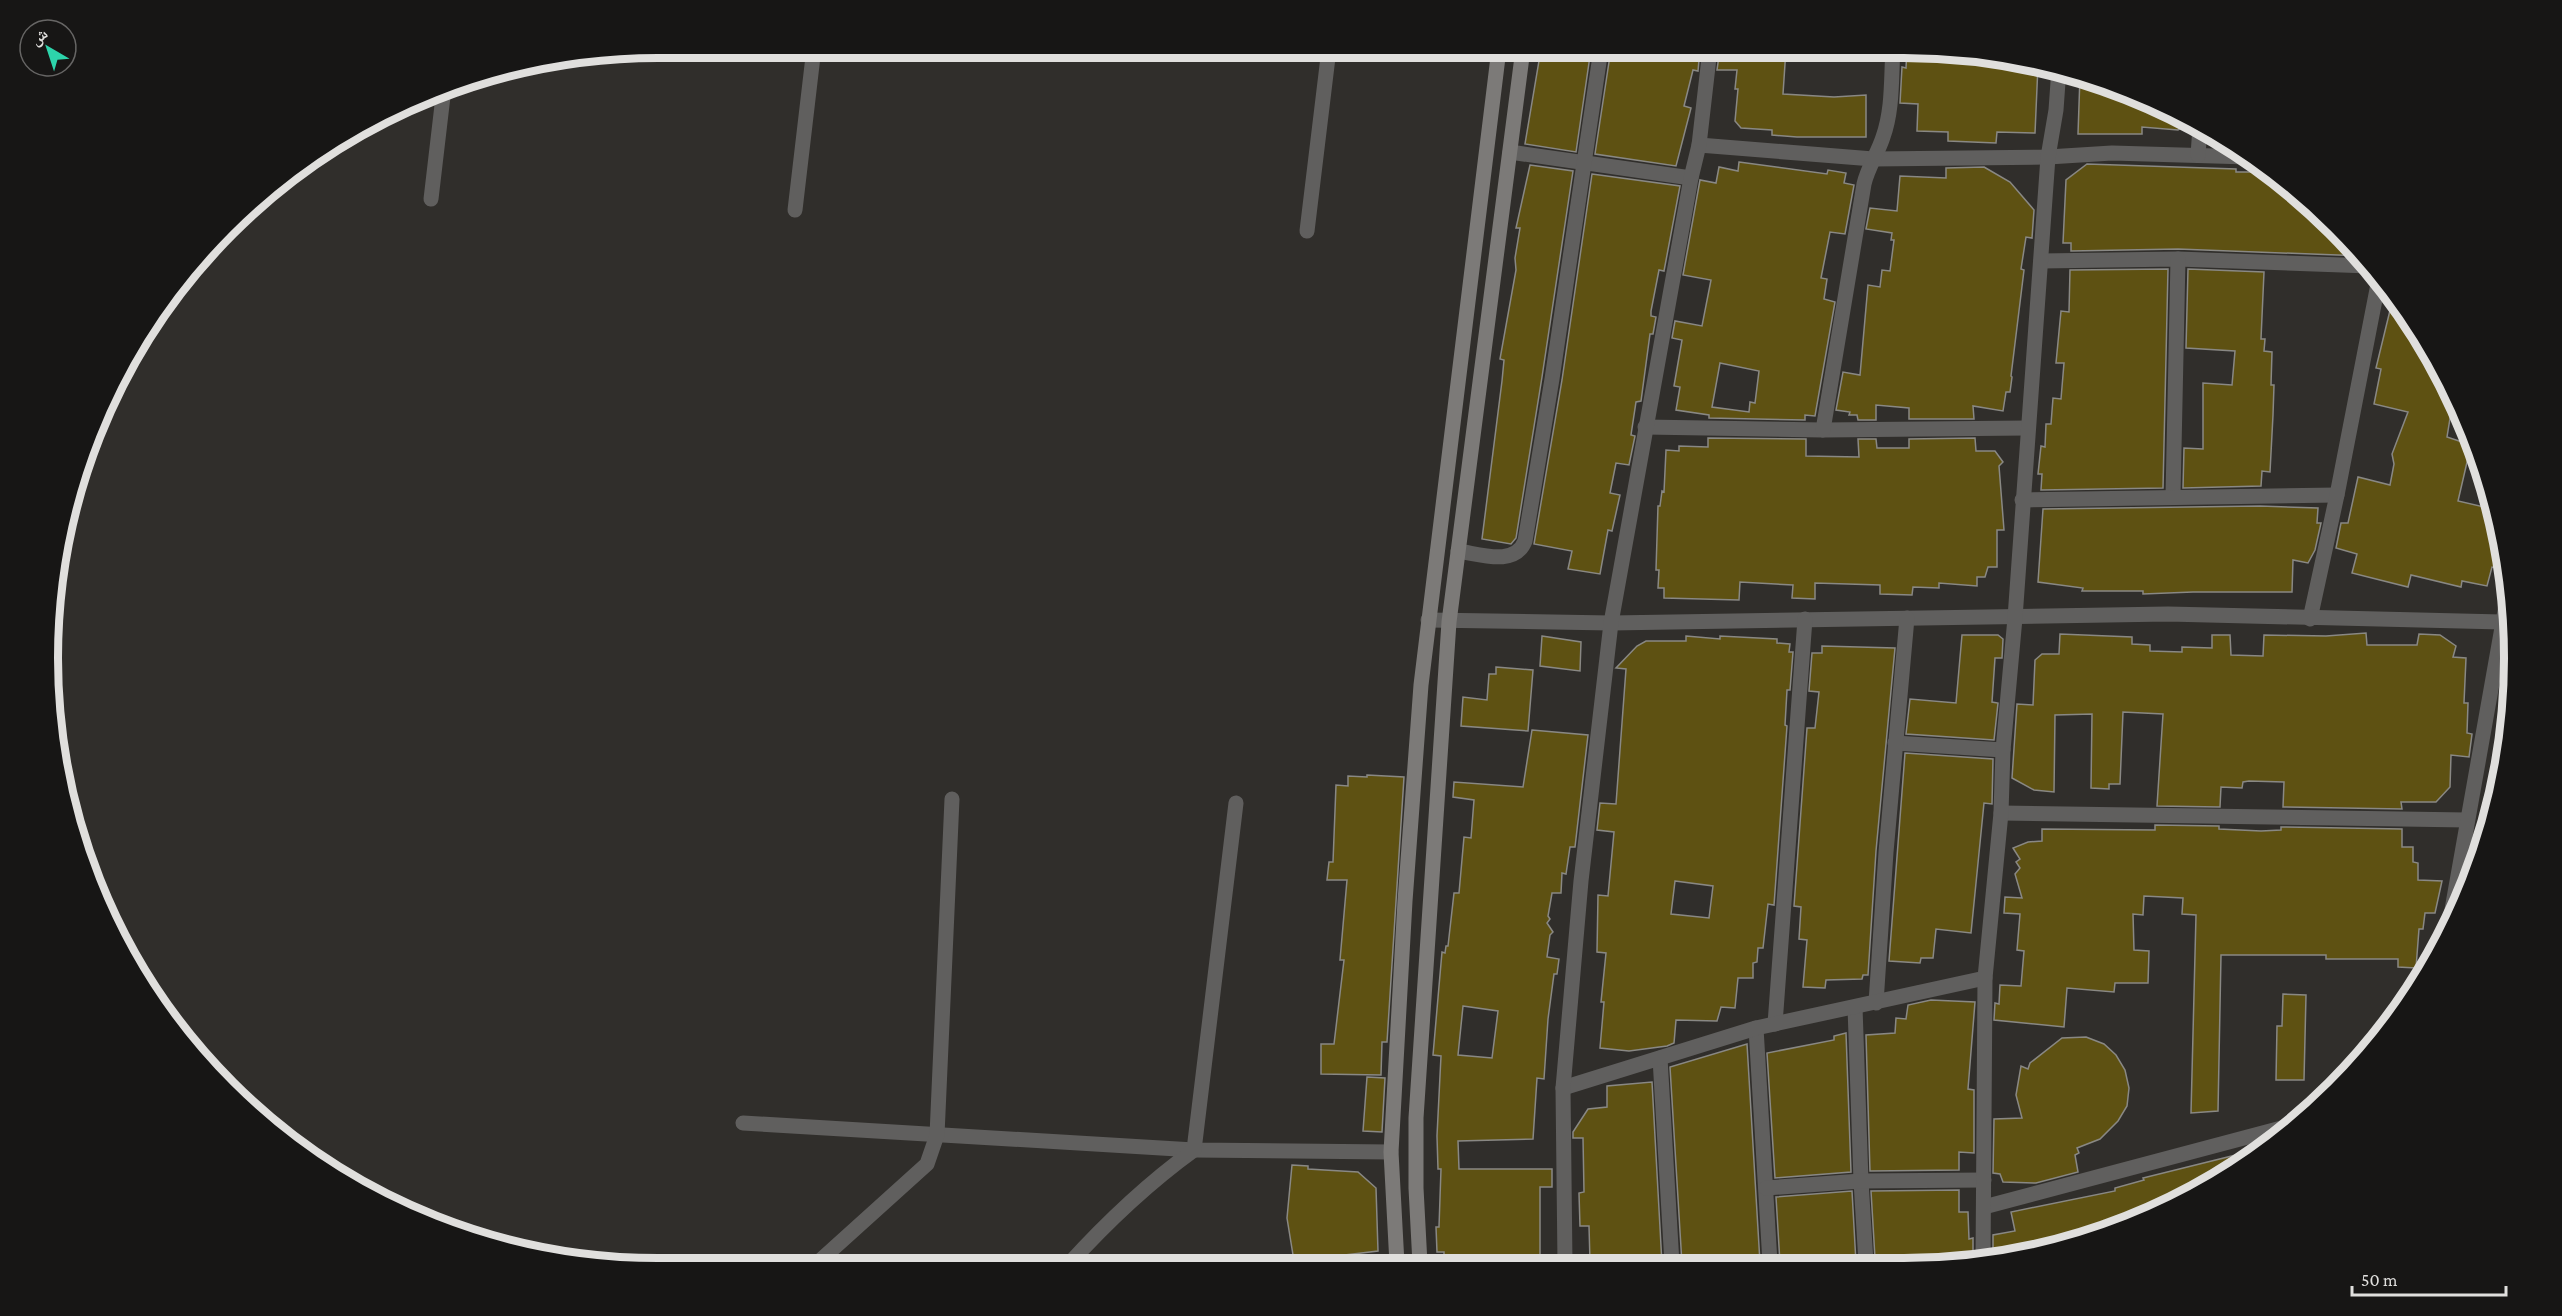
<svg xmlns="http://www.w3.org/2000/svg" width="2562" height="1316" font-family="'Crimson Pro','Noto Naskh Arabic',serif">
<rect width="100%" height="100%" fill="#302e2b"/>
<g fill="#5e5112" stroke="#898884" stroke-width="1.5" fill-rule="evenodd">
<path d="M1541,49H1591L1576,152L1525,144Z"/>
<path d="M1611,49H1700L1698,71L1693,70L1684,106L1691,108L1676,166L1595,154Z"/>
<path d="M1720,49H1786L1783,94L1834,97L1866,95V137H1797L1772,135V130L1741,128L1735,121L1738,89H1735L1737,70H1717Z"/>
<path d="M1907,49H1944L2038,65L2035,133L1997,132L1996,143L1948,141V132L1917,131L1918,104L1900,103L1902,67L1906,68Z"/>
<path d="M2080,76L2173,111L2190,121L2178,130L2142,127V134H2078Z"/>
<path d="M1739,162L1827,174L1828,170L1846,173L1844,183L1854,185L1845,234L1830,232L1821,278L1827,279L1824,299L1835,302L1815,416L1805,415V420L1709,418V415L1676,410L1680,387L1674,386L1682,340L1672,338L1675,321L1702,326L1711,280L1683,275L1700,180L1716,183L1719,167L1738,171ZM1720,363L1759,371L1755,403L1750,402L1749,412L1712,407Z"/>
<path d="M2087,164L2236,169V172H2272L2363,256L2178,249L2071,251V243H2063L2066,180Z"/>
<path d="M1530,165L1573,171L1542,377L1516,538L1511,544L1482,539L1502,381L1504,360L1500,359L1516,270L1515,258L1520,228H1516Z"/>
<path d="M1984,167L2010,182L2034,210L2032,238L2026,237L2021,269L2024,270L2011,376L2012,377L2010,392H2006L2003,411L1973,406L1974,419H1909V408L1876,405V420H1858L1857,415H1849L1850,412L1836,410L1843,372L1860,375L1868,285L1880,287L1882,270L1890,271L1894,240H1891L1892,233L1866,229L1870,208L1897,211L1900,176L1946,178V168Z"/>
<path d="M1592,174L1680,186L1664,271L1659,270L1651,311V316L1656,317L1653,334H1650L1641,401L1636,402L1631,435L1635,436L1629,465L1616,463L1610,493L1620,495L1612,531L1608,530L1600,574L1568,569L1572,551L1534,544L1562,380Z"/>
<path d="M2168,269L2163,488L2041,490L2042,474H2038L2041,446L2045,447L2046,424H2051L2053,398L2061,399L2064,363H2056L2061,311L2069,312L2070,270Z"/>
<path d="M2188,269L2264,272L2261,339H2265L2264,351L2272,352L2271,385H2274L2273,415L2270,472L2262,471L2261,486L2183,488L2184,448L2203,449V383L2232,385L2235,351L2186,348Z"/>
<path d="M2393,298L2432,353L2453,400L2447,437L2471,445L2458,501L2493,509L2502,551L2499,568L2492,567L2487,586L2462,581L2461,587L2411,575L2408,587L2352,573L2357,554L2336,548L2341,523H2348L2358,477L2390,485L2394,464L2392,454L2408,412L2374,404L2381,369L2376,368Z"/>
<path d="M1708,438L1806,439V456L1859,457L1858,439H1876L1877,448H1909V439L1975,438L1976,451H1995L2003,462L1999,466L2004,530H1997V567H1988L1985,577H1977V586L1939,583V588L1913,587L1912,595L1880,594V585L1815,583V599L1792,598L1793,585L1740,582L1739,600L1664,598V588H1658L1659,570H1656L1658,506H1660L1662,491L1664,492L1666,450L1679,451V446L1708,447Z"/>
<path d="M2260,506L2318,508L2317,523H2321L2315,550L2308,563L2293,560L2292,592H2193L2143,594V591H2082L2083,588L2038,582L2043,509Z"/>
<path d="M2366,633L2367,645H2417L2419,634L2440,635L2456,646L2453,657L2466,658L2464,703H2468L2467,733L2472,734L2469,757L2451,755L2450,787L2436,802H2401L2402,809L2283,807L2284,782L2249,781L2243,782L2242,788L2221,787L2220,807L2157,806L2163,714L2123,712L2120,784H2109V789L2091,788L2092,714L2055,715L2054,792L2034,790L2012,778L2017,704L2033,705L2035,660L2042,654H2059L2060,634L2132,637V644L2150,645V651L2182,652V647L2212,648V635H2230L2231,655L2263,656L2264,635L2326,636Z"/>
<path d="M1962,635H1998L2003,639L2002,658H1995L1992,702L1998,703L1994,740L1906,734L1910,699L1956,703Z"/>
<path d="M1542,636L1581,642L1580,671L1540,666Z"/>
<path d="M1686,636L1720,639V636L1777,639V643L1790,644L1789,652H1793L1790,690H1787L1785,725L1787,726L1774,905L1768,904L1763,948H1758L1757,962L1753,963V978H1738L1735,1008L1721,1007L1717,1021L1676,1020L1674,1043L1667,1046L1629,1051L1600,1048L1604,1002H1601L1606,953L1597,952L1598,895L1608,896L1614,832L1597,830L1600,803L1616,804L1626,669L1616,668L1637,646L1646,641H1686ZM1675,881L1713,886L1709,918L1671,914Z"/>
<path d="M1822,646L1895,648L1876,851L1868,975H1863L1862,979L1826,980L1825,988L1803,987L1807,940L1799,939L1801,907L1794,906L1807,728H1815L1819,692L1809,691L1812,653H1822Z"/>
<path d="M1496,667L1533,670L1528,731L1461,726L1463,697L1487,700L1489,674H1496Z"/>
<path d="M1532,730L1588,735L1575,847H1570L1566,874L1562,873L1561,893H1552L1548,916L1550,919L1547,923L1553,932L1550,935L1547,957L1559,959L1557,974H1554L1548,1019L1544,1079L1537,1078L1533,1139L1458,1141L1459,1169H1552V1187H1540V1264H1444V1252H1437L1436,1227H1439L1441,1169H1438L1437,1136L1441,1056L1433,1055L1442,952L1445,953L1446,946H1448L1454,893H1459L1464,837L1471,838L1474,800L1453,797L1454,782L1523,787ZM1463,1006L1498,1011L1492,1058L1458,1055Z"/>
<path d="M1905,753L1993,759L1992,804L1984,803L1971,933L1936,929L1933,958H1921L1920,963L1889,961Z"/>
<path d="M1367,775L1404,777L1387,1042H1382L1381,1075L1321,1074V1044H1334L1344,960H1340L1347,880H1327L1329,862H1333L1336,785L1348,786V776L1367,777Z"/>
<path d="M2155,825L2219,826V829L2261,831L2281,830V827L2402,829V847H2413V862L2418,863V880L2442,881L2435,913H2425L2423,929H2419L2416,968L2398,967V959H2326V955H2221L2218,1111L2191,1113L2196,915L2182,914L2183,898L2144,896L2143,915L2133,914L2134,950L2149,951L2148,983H2115L2114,992L2067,988L2064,1027L1994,1020L1995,1003L1999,1004L2000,985L2021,986L2024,951L2017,950L2020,914L2004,913L2005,897L2022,898L2015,874L2020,868L2016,862L2020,859L2013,848L2028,842L2042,841V829L2155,830Z"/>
<path d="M2283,994L2306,995L2304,1080H2276L2277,1026H2282Z"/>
<path d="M1931,1000L1975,1002L1968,1089L1974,1090V1153L1959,1152V1170L1870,1171L1866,1035L1895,1033L1896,1018L1906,1019L1908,1005Z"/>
<path d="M1846,1033L1851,1172L1775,1178L1767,1053L1834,1040V1036Z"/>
<path d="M2086,1037L2104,1044L2116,1055L2125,1070L2129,1088L2127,1106L2118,1121L2100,1139L2077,1148L2079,1153L2075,1155L2078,1172L2036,1183L2003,1182L2000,1174L1993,1173L1994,1119L2022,1118L2016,1095L2021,1066L2028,1069L2030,1063L2062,1038Z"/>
<path d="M1747,1044L1760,1263L1682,1264L1670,1067Z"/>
<path d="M1367,1077L1385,1078L1382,1132L1363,1131Z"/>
<path d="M1652,1082L1662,1264H1592V1261H1590L1589,1226H1580L1579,1193L1584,1192L1583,1138H1573V1132L1588,1109L1607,1107V1086Z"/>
<path d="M2252,1151L2253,1155L2137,1222L1993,1260V1235L2015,1231L2011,1212L2115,1191V1188L2144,1180L2143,1178Z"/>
<path d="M1292,1165L1308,1166V1169L1358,1172L1376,1188L1378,1251L1294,1261L1287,1218Z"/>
<path d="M1959,1190V1212H1968L1969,1239L1973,1238V1263H1903L1902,1257L1875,1258L1871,1191Z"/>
<path d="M1852,1191L1856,1263H1780L1776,1197Z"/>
</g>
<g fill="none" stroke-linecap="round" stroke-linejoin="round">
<g stroke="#605f5e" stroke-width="15">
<path d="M1699,145L1873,159L2048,157L2112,153L2249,157"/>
<path d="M1510,152L1691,178"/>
<path d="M2198,155L2200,127"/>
<path d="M431,199L444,88"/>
<path d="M795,210L814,48"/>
<path d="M1307,231L1329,49"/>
<path d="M2041,261L2178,259L2370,266"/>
<path d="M1645,427L1823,430L2027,428"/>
<path d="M1823,430L1864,184C1868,167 1878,153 1883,137C1893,109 1891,78 1893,49"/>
<path d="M2173,496L2178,259"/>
<path d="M2022,500L2337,495"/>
<path d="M1458,551C1480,554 1515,567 1525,541L1552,379L1601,49"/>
<path d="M2310,619L2337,495L2379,279"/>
<path d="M1428,620L1611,623L2168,614L2502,622"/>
<path d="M1895,743L2003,750"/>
<path d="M2001,813L2467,820"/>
<path d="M2448,932L2509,588"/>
<path d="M1876,1003L1886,852L1907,618"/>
<path d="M1855,1007L1861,1181L1866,1263"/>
<path d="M1775,1024L1805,619"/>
<path d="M1756,1028L1770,1263"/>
<path d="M1660,1058L1672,1264"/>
<path d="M1563,1088L1756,1028L1985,978"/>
<path d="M743,1123L1194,1150L1391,1152"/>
<path d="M1766,1188L1861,1181L1984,1180"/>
<path d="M1984,1207L2293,1125"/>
<path d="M1983,1263L1985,978L2001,813L2003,750L2015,618L2048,157L2056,110L2059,68"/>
<path d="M1565,1264L1563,1088L1581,881L1611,623L1691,178L1699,145L1710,49"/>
<path d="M1068,1265C1107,1222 1147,1184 1194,1150L1236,803"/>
<path d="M814,1266L927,1164L937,1135L952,799"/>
</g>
<g stroke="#7c7a78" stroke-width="15">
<path d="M1397,1264L1391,1152L1405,901L1421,685L1499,49"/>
<path d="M1420,1264L1416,1188V1118L1449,622L1523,49"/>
</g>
</g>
<path d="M0 0H2562V1316H0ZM658 58H1904A600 600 0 0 1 2504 658V658A600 600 0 0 1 1904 1258H658A600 600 0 0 1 58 658V658A600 600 0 0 1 658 58Z" fill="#171615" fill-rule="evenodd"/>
<path fill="none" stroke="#e0dfdd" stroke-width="8" d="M658 58H1904A600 600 0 0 1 2504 658V658A600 600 0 0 1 1904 1258H658A600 600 0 0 1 58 658V658A600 600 0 0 1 658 58Z"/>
<g transform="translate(48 48) rotate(321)"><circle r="28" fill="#171615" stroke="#676665" stroke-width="1.5"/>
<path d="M0-4.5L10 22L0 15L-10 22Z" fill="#2dd4ab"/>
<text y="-9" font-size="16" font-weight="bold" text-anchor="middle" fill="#e0dfdd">ش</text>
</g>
<path d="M2352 1286v9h154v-9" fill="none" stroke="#e0dfdd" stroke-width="3"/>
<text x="2361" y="1286" font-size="18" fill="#e0dfdd" stroke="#171615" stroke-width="4.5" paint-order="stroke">50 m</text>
</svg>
